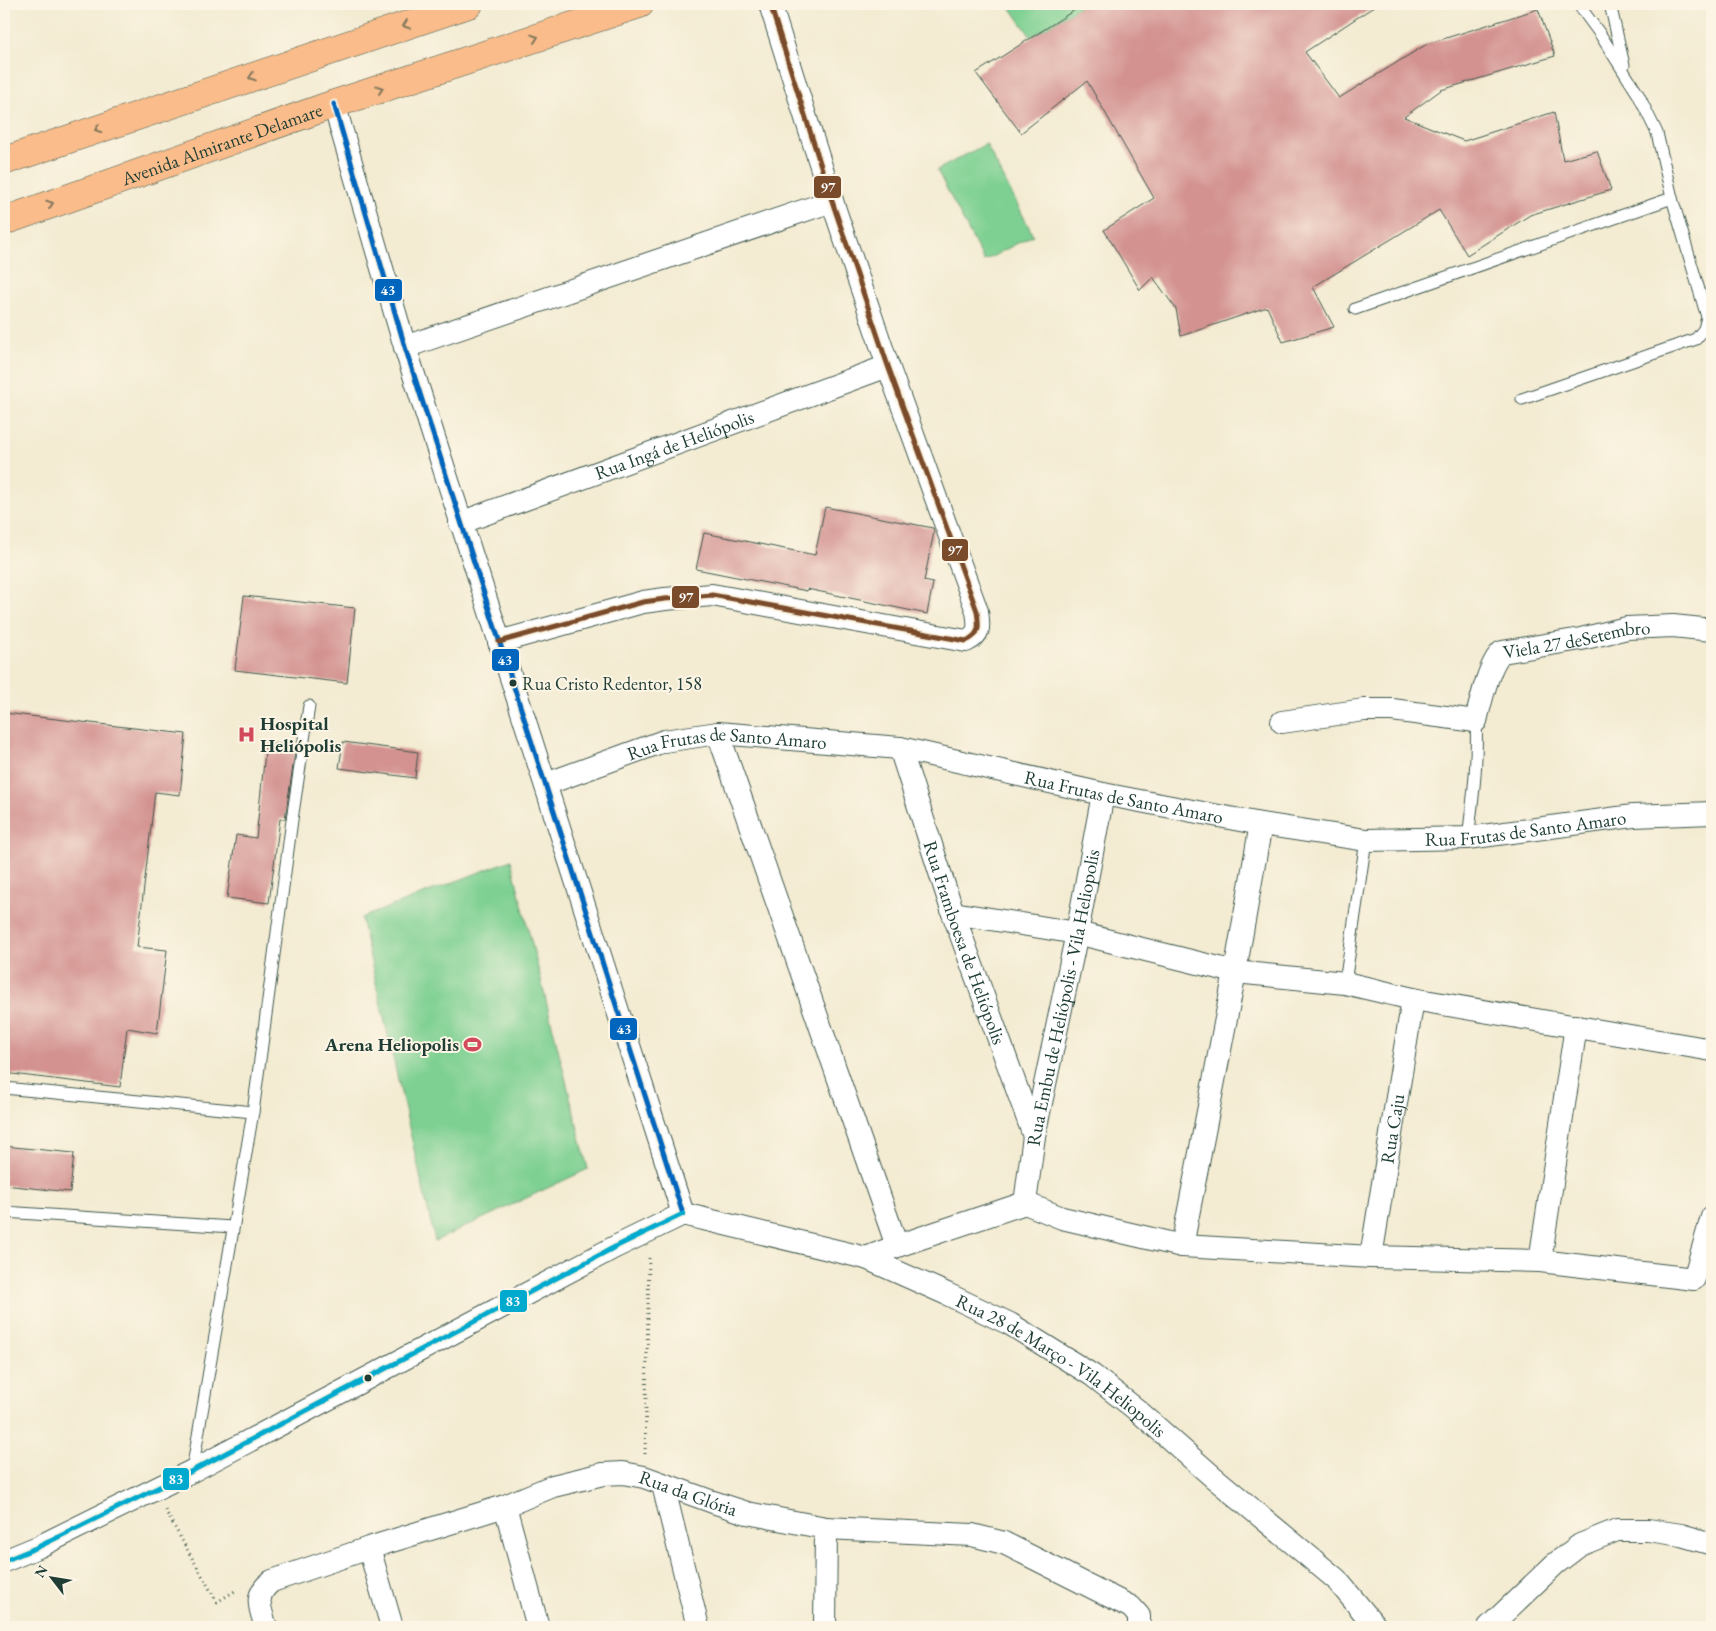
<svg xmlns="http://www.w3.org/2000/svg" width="1716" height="1631" font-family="'EB Garamond',serif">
<rect width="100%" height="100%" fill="#fcf5e5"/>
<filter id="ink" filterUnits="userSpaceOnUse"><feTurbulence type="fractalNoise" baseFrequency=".02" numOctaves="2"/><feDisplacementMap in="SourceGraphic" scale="10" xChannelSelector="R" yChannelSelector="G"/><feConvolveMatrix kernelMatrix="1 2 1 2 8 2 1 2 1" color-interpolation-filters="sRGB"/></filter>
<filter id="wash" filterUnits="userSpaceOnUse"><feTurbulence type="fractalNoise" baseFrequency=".0096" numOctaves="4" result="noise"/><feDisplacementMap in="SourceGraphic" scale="20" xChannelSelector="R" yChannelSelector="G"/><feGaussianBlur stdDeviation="1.12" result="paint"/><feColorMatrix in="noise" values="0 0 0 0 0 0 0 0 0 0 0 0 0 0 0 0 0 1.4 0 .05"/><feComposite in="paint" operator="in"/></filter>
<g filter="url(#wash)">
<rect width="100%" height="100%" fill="#f3ebd2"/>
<g fill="#7ed092" stroke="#4e8663">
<path d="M1008,4H1084L1031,37Z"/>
<path d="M986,144L1033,235L984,261L937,170Z"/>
<path d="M511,860L588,1169L435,1241L361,918Z"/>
</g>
<g id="blocks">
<g fill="#d39290">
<path d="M1084,4H1378L1305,52L1339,98L1427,44L1538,9L1555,56L1441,90L1404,117L1464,141L1554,112L1563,160L1597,151L1611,190L1530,215L1467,255L1439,210L1313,287L1334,327L1283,342L1267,307L1181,336L1176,309L1153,277L1140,290L1104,230L1154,198L1087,81L1021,133L976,73Z"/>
<path d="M825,507L933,528L934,532L924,581L933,583L927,614L807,589V591L696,569L704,533L815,555Z"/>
<path d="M244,596L355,608L347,683L235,670Z"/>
<path d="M4,713L186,734L180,795L155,792L137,947L167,950L157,1033L127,1028L120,1087L4,1073Z"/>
<path d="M343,742L418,752L415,778L339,768Z"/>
<path d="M266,743L296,746L285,819H280L269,903L227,898L236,835L256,838Z"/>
<path d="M4,1146L74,1153L70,1192L4,1185Z"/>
</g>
</g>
</g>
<g filter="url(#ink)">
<use href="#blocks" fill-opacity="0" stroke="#3f574c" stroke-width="1"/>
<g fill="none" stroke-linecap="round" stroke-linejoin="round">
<defs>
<g id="lane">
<path d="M1610,4L1624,65"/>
<path d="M1355,309L1672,198"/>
<path d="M1522,399L1696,339L1704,329L1707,317L1672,198L1657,133L1638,94L1600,34L1578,4"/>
<path d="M1468,838C1473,799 1478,761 1476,721"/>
<path d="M1345,983L1366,840"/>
<path d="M4,1088L253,1112"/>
<path d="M4,1212L232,1227"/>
<path d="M192,1471L253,1112L292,820L309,706"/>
</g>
<g id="street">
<path d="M334,104L405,347L683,1214"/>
<path d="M405,347L832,201"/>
<path id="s1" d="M460,523L888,366"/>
<path d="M499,642L643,602L665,599L712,595L966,641C981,634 979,626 977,611L888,366L832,201L770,4"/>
<path id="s2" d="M1282,722L1364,710H1392L1476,721C1480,704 1489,663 1502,652L1581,639L1627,628L1673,626L1712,630"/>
<path d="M718,733L897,1246"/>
<path id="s3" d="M900,748L953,913L1034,1136"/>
<path id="s4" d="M546,784L664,741L718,733L900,748L1103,794L1261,824L1366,840L1468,838L1633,816L1712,813"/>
<path d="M953,913L1077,933L1235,972L1345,983L1413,999L1712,1050"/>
<path id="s5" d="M1025,1203L1034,1136L1077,933L1103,794"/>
<path id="s6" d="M683,1214L866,1258L947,1294L1010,1324L1092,1375L1137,1410L1212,1476L1336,1579L1376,1627"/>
<path d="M1182,1246L1235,972L1261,824"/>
<path id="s7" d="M1371,1257L1413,999"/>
<path d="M866,1258L897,1246L1025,1203L1062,1218L1182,1246L1371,1257L1540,1261L1694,1279L1712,1217"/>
<path d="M1540,1261L1576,1026"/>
<path d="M663,1485L698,1627"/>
<path d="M505,1506L538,1627"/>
<path d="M369,1548L392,1627"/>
<path d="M4,1561L38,1547L192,1471L615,1247L683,1214"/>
<path id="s8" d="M266,1627C260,1608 253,1595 272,1581L369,1548L505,1506L553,1486L603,1474L623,1473L644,1477L713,1502L747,1513L826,1528L972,1535L1004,1543L1131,1607L1139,1616V1627"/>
<path d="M825,1627L826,1528"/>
<path d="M1489,1627L1555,1564L1580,1545L1617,1530H1648L1681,1535L1712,1544"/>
</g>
<g id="primary">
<path d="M4,161L469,4"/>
<path id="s9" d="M4,221L334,104L640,4"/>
</g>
</defs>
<use href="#lane" stroke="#3f574c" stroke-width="13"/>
<use href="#street" stroke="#3f574c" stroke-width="24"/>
<use href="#primary" stroke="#3f574c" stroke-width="29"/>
<g stroke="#3f574c" stroke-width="3" stroke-dasharray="1 4" stroke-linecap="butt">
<path d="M645,1454L649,1257"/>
<path d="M165,1510L217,1602L235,1591"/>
</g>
<use href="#lane" stroke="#fff" stroke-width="11"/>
<use href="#street" stroke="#fff" stroke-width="22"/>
<use href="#primary" stroke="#f9bc8a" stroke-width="28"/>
<defs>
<path id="bus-1" d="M334,104L405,347L683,1214"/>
<path id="bus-2" d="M499,642L643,602L665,599L712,595L966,641C981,634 979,626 977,611L888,366L832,201L770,4"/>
<path id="bus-3" d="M4,1561L38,1547L192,1471L615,1247L683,1214"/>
</defs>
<use href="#bus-1" stroke="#fcf5e5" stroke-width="9"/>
<use href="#bus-2" stroke="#fcf5e5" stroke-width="9"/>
<use href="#bus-3" stroke="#fcf5e5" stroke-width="9"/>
<use href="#bus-1" stroke="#0065bd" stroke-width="5"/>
<use href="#bus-2" stroke="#7a4b2a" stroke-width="5"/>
<use href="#bus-3" stroke="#00a9ce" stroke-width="5"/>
</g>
<defs><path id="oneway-chevron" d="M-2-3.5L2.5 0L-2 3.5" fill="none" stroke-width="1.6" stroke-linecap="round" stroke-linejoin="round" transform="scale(1.25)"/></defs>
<g stroke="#81765b">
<use href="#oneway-chevron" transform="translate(406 25) rotate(161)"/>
<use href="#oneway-chevron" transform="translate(535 38) rotate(-18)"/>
<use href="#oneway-chevron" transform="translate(252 77) rotate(161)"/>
<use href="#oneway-chevron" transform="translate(380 89) rotate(-18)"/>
<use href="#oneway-chevron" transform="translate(98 129) rotate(161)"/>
<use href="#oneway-chevron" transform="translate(50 204) rotate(-19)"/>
</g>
</g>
<defs>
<symbol id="hospital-bare" viewBox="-9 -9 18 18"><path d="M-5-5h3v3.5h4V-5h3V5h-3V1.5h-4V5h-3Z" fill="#d1495b" stroke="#fcf5e5" stroke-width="2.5" paint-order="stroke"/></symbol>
<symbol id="stadium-bare" viewBox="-9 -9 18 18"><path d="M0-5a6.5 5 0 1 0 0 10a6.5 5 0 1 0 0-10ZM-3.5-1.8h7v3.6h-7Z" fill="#d1495b" stroke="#fcf5e5" stroke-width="2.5" paint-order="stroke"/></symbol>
</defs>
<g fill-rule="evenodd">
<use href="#hospital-bare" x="234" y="722" width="25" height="25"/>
<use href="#stadium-bare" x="460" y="1032" width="25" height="25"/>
</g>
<g fill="#1f3d34" stroke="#fcf5e5" stroke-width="2">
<circle cx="513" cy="683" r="4.5"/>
<circle cx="368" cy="1378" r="4.5"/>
</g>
<g text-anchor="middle" stroke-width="4" stroke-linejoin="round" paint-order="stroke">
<g font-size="18" fill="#1f3d34" stroke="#fcf5e5" text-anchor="start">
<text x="522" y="690">Rua Cristo Redentor, 158</text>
</g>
<g font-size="19" fill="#1f3d34" stroke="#fcf5e5">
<text dy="7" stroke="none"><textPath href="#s9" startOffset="231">Avenida Almirante Delamare</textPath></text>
<text dy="7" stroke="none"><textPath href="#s1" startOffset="228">Rua Ingá de Heliópolis</textPath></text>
<text dy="7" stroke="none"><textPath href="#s2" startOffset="346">Viela 27 deSetembro</textPath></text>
<text dy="7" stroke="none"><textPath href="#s4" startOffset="188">Rua Frutas de Santo Amaro</textPath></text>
<text dy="7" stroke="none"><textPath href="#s4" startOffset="592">Rua Frutas de Santo Amaro</textPath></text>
<text dy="7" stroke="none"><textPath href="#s4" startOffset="998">Rua Frutas de Santo Amaro</textPath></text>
<text dy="7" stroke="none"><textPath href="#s3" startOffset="205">Rua Framboesa de Heliópolis</textPath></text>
<text dy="7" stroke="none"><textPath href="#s5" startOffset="209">Rua Embu de Heliópolis - Vila Heliopolis</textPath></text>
<text dy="7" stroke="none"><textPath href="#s7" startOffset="130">Rua Caju</textPath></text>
<text dy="7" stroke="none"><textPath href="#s6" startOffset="412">Rua 28 de Março - Vila Heliopolis</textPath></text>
<text dy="7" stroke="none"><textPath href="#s8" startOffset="488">Rua da Glória</textPath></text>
</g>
<g font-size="19" font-weight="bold" fill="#1f3d34" stroke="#fcf5e5" text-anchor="start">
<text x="260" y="730">Hospital<tspan x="260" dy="22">Heliópolis</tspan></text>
<text x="459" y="1051" text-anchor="end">Arena Heliopolis</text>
</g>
</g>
<g stroke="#fcf5e5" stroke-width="2">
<rect x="813" y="175" width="29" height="24" rx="5" fill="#7a4b2a"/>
<rect x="374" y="278" width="29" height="24" rx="5" fill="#0065bd"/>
<rect x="941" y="538" width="28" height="24" rx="5" fill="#7a4b2a"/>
<rect x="671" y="585" width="29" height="24" rx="5" fill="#7a4b2a"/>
<rect x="491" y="648" width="29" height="24" rx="5" fill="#0065bd"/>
<rect x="609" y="1017" width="29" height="24" rx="5" fill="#0065bd"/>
<rect x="499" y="1289" width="29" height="24" rx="5" fill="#00a9ce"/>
<rect x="162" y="1467" width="28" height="24" rx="5" fill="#00a9ce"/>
</g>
<g font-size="14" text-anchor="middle" font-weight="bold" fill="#fff">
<text x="828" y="192">97</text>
<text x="388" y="295">43</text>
<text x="955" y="555">97</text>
<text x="686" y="602">97</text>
<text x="505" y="665">43</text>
<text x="624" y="1034">43</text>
<text x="513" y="1306">83</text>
<text x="176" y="1484">83</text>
</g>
<rect width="1716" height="1631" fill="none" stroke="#fcf5e5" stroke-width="20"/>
<g transform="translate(52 1578) rotate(301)" stroke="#fcf5e5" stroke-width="4" paint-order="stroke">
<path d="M0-4L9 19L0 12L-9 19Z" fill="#1f3d34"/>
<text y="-8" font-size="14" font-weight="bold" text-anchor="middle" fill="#1f3d34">N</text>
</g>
</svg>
